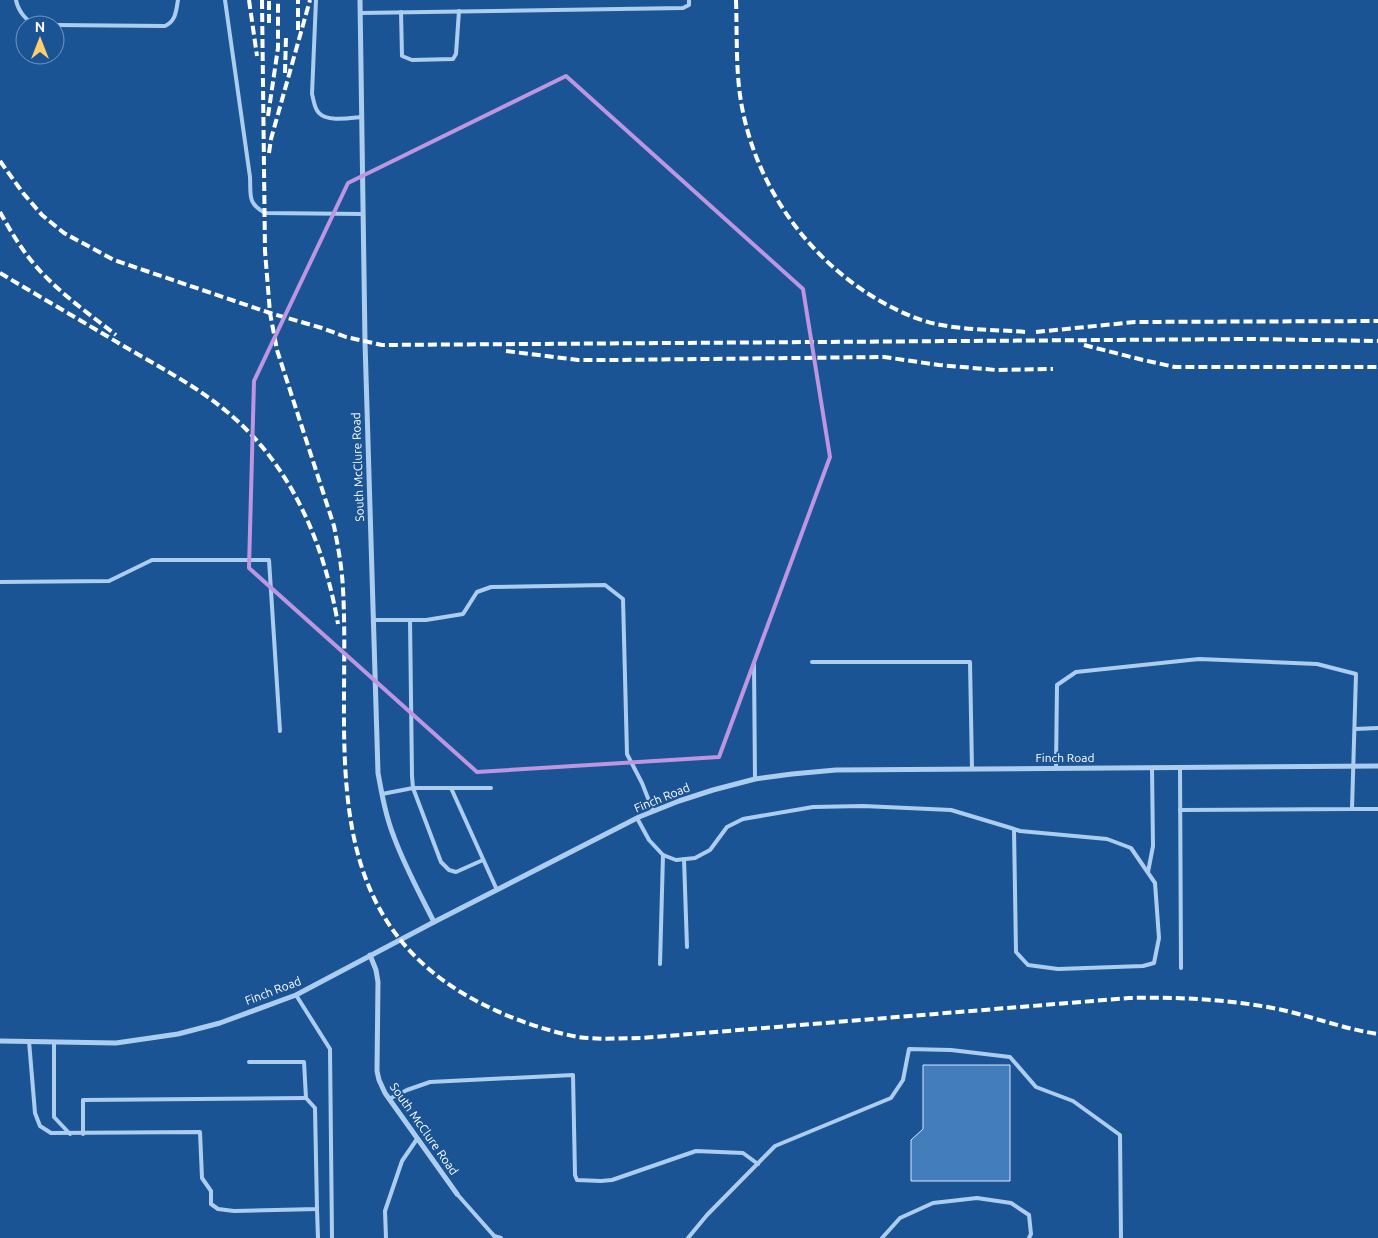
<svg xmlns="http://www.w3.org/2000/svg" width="1378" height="1238" font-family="Ubuntu,sans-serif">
<rect width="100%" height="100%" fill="#1b5495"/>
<path fill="#447dbc" stroke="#d4e7fb" d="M923,1065H1010V1181H911V1140L923,1129Z"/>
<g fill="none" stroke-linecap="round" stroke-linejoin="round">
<g stroke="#adcdef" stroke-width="4">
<path d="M16,0C18,10 26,22 37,25C40,26 46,25 50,25"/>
<path d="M225,0L250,177C251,195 247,203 265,213L363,214"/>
<path d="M316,0L312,94C314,101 314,108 319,113C327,122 350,118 362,117"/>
<path d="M401,12L402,56L412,60L453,59L456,54L459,11"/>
<path d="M360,13L683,8L689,5V0"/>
<path d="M55,25L165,26C176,21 176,11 178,0"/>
<path d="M0,582L109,581L152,560H269L280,731"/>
<path d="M373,620H426L463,614L477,592L491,587L605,585L623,599L627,754L642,783L653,811"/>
<path d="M410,620L412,776L413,788L441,862L449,870L456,872L483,860"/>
<path d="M812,662H970L972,769"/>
<path d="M754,663L755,779"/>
<path d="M1355,729L1378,728"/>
<path d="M1056,768L1057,685L1076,672L1199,659L1317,664L1356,674L1352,809L1180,810"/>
<path d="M1180,768L1181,968"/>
<path d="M451,788L497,890"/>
<path d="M382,794L413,788H491"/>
<path d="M1352,809H1378"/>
<path d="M637,818L649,840L663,855L676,860L695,858L710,850L727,827L743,819L813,807L863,806L951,810L1011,828L1020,831L1107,839L1131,848L1155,883L1159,938L1154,963L1143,966L1058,969L1028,965L1016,952L1014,829"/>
<path d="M684,859L687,947"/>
<path d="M1148,872L1153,846L1152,768"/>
<path d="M660,964L663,855"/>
<path d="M296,995L330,1049L332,1238"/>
<path d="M29,1041L35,1113L40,1126L51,1133L200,1132L202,1178L211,1191V1204L218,1209L234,1211L317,1209L315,1108L306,1098L304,1062H249"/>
<path d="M54,1042V1117L70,1134"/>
<path d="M389,1099L407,1090L430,1082L573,1075L575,1175L577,1180L601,1181L612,1180L696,1151L743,1153L758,1164"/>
<path d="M83,1134V1100L306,1098"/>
<path d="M457,1194L496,1238"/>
<path d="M317,1209L318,1238"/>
<path d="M494,1236L501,1238"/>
<path d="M386,1238L385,1211L402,1161L417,1139"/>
<path d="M688,1238L707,1215L775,1146L891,1098L903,1080L909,1049L951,1050L1010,1057L1036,1087L1073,1101L1120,1135L1121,1238"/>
<path d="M882,1238L900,1218L933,1203L977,1198L1011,1203L1029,1215L1031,1234L1029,1238"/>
</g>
<g stroke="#adcdef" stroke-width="5">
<path d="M360,0L365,342L378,773C382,795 386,817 394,837C405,867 420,894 434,922"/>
<path d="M370,955L376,970L378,982L377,1071L379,1080L385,1093L457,1194"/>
<path d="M0,1041L116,1043L178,1034L220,1023L296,995L434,922L639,817L679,801L713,790L755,779L792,774L836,770L1378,766"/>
</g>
<g stroke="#fff" stroke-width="4" stroke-dasharray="9 4" stroke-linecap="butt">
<path d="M249,0L257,56"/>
<path d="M262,0L265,251L270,313L277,350L334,526C338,546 342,568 343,589C351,735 313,900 459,991C495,1013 537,1029 578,1037C599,1040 621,1038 642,1038L1129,998C1179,997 1228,999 1278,1009C1311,1016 1344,1029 1378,1034"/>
<path d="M736,0C737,29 736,58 739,87C750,188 819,279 913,317C948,331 989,329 1026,332"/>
<path d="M269,23V0"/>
<path d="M298,30V0"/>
<path d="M285,73L286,36"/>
<path d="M268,116L278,48V0"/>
<path d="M269,153L271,139L310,0"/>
<path d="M0,161L23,193L42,215L64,233L114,260L270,313L322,328L346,337L382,345L1251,339L1378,341"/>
<path d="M0,212C12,234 26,257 44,275C66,298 92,316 116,335"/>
<path d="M0,273C42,298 85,323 127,348C161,368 196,386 226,411C291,464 324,543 338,624"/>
<path d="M1036,332L1135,322L1378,321"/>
<path d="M1084,345L1143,360L1175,367H1378"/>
<path d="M506,351L578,360H613L884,357L939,365L996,370L1053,369"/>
</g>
</g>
<path fill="none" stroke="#bd96df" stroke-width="4" stroke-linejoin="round" d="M566,76L803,289L830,457L719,757L477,772L249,568L254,381L348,183Z"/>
<g text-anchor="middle" stroke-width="4" stroke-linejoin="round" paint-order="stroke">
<g font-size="12" fill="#fff" stroke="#1b5495">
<text transform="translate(358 467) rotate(-92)" y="4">South McClure Road</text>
<text x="1065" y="762">Finch Road</text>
<text transform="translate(662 798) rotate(-22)" y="4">Finch Road</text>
<text transform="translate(273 991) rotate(-21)" y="4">Finch Road</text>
<text transform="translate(424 1129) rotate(55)" y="4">South McClure Road</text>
</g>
</g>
<g transform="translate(40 40)"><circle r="24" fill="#1b5495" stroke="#7698bf"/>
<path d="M0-4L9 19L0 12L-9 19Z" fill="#ffd06c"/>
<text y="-8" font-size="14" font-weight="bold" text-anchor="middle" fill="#ffffff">N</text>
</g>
</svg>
